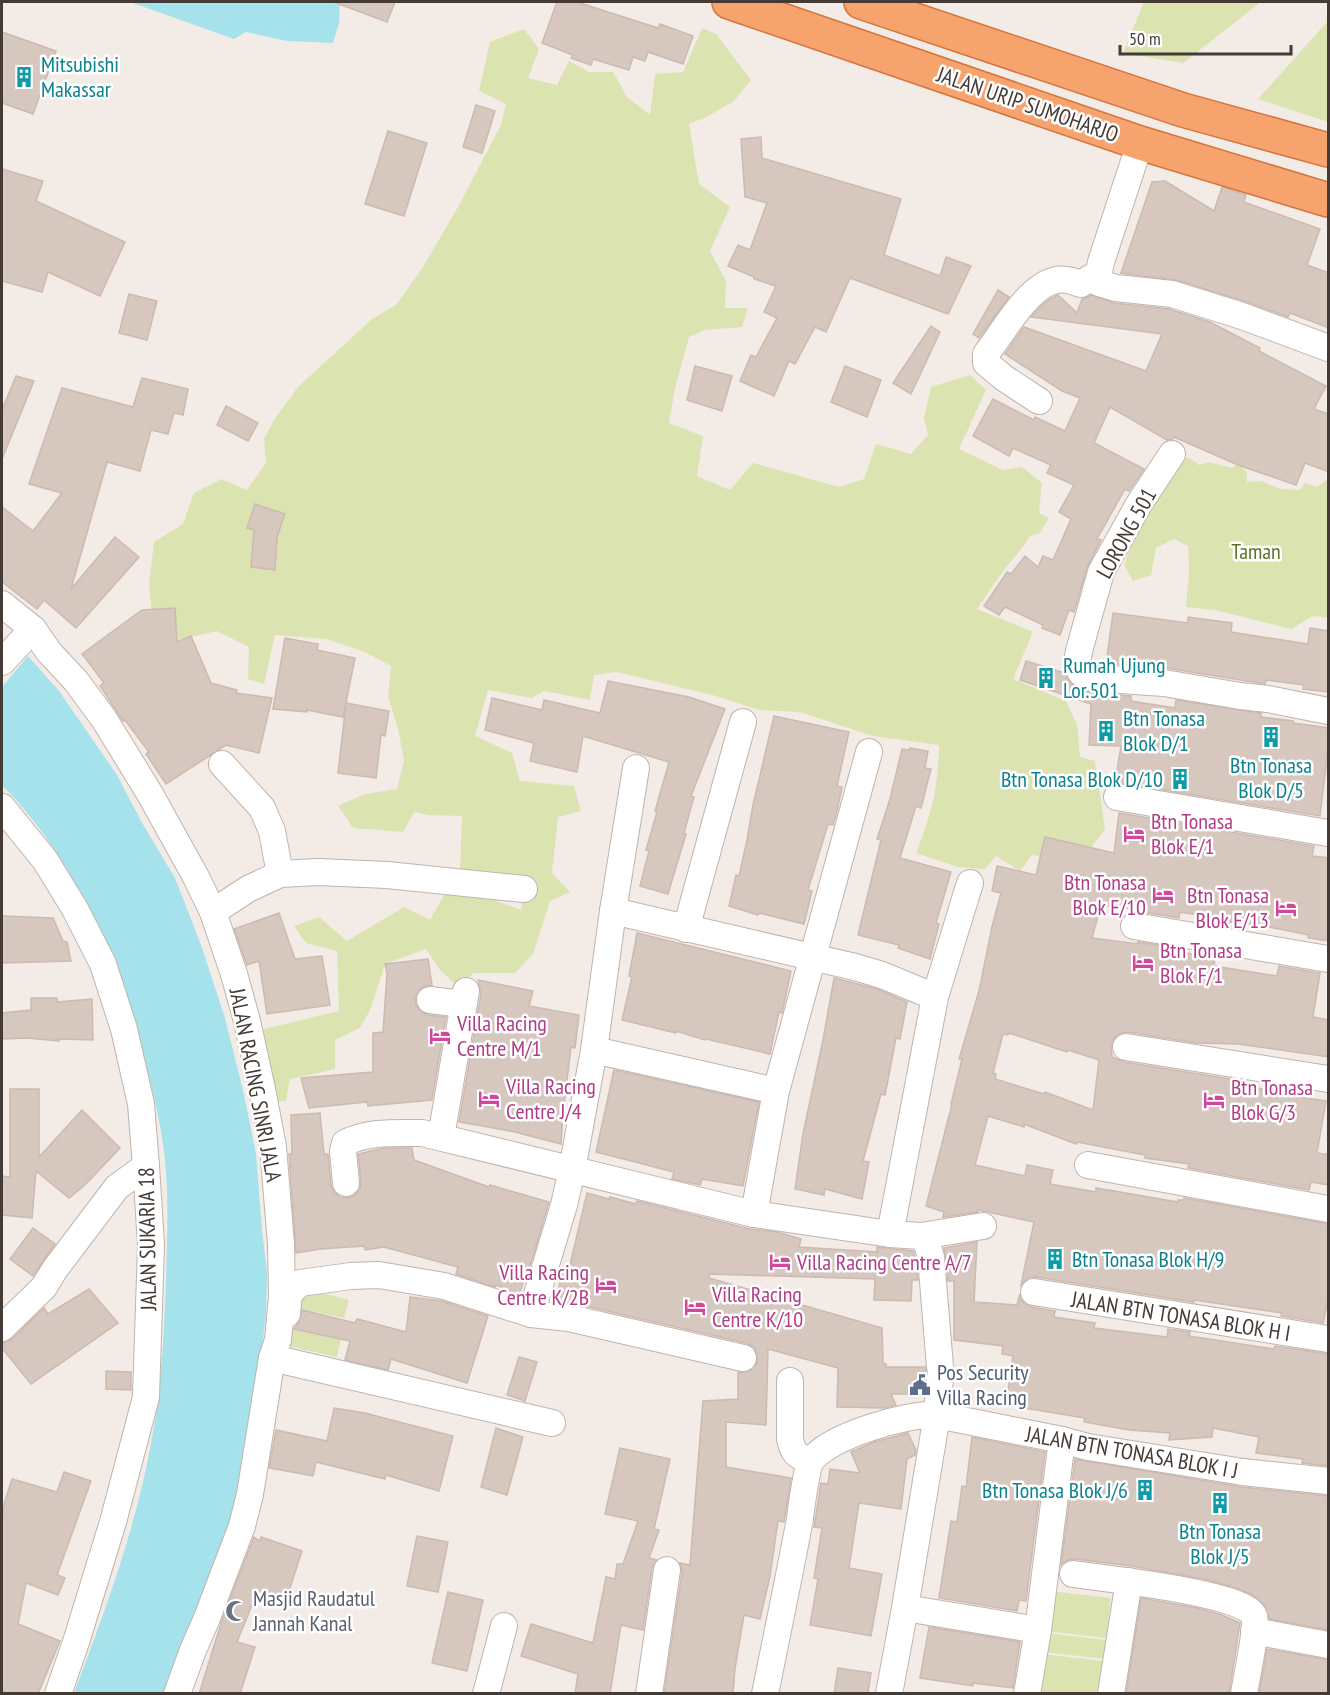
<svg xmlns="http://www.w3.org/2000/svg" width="1330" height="1695" font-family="'PT Sans Narrow',sans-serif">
<rect width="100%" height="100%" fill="#f2ebe6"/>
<g fill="#dbe4b1">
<path d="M1144,2H1261L1183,63L1123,53Z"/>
<path d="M1328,21V122L1258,99Z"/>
<path d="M702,28L716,34L751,80L733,102L706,117L689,124L699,184L730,207L710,251L726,281L725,308H748L742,327L705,330L689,337L675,388L669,423L703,436L697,476L730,490L753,463L839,487L864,479L876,444L911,454L928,435L924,418L931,387L970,375L986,390L959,449L1003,470L1022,467L1042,483L1039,513L1049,518L1040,533L1030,536C1023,548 1015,556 1007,566C996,580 987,595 977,609L1033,632L1013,679L1066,701L1077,725L1080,757L1095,761L1105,829L1080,863L1032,855L1020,871L996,856L985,869L958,867L916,853C931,816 939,785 939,745L873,736L800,712L759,710L716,696L617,672L594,675L590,700L544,691L531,698L488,690L475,736L512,753L520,781L574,786L581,811L558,817L552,873L570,892L550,901L533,954L515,973H474L458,987L440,970L426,949L385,964L370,1010L360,1028L335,1040V1069L290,1079L286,1101L266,1103L248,1033L339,1011L337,951L306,943L294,926L319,917L347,941L404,907L430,920L447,890L491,899L521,910L528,878L460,870L462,816L428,815L414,812L403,832L353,828L338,806L365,794L397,789L404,761L398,728L388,697L391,666L365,652L326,639L275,635L264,684L248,679L249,647L217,631L155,645L149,584L154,542L183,524L194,493L221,479L247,490L266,463L264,439L274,420L298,387L371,320L397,304L423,267L458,207L501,125L506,104L479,91L490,42L524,29L539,49L528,78L557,85L569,61L589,72H613L627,97L650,115L655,74L683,72Z"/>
<path d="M1177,455L1191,459L1199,465L1209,462L1232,468L1240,462L1247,474V482L1261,481L1280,489L1300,490L1305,483L1317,487L1328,479V618L1313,616L1291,629L1215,610L1186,607L1189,573L1188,546L1174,539L1156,548L1151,575L1133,581L1124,565L1138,528Z"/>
<path d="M302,1288L349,1300L344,1318L296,1308Z"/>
<path d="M294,1327L341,1339L337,1357L288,1346Z"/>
<path d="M1049,1591L1111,1598L1106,1638L1044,1631Z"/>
<path d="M1045,1633L1107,1640L1105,1659L1043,1652Z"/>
<path d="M1041,1654L1103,1661L1101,1693L1038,1694L1041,1674H1045L1039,1673Z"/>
</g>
<g fill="#a5e2ec">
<path d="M130,2H340L339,23L333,43L287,41L246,32L234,39Z"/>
<path d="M28,656L59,691L117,775L141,821L175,878L201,945L225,1018L243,1090L256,1154L262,1230L267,1274L266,1314L248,1468L229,1536L177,1657L164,1693H74C104,1614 134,1533 150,1449C161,1394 164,1337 166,1281C167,1241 169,1200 165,1160C162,1128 154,1096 146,1065C120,964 76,860 2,785V687Z"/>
</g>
<g fill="#d6c7bf" stroke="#cdbab0" stroke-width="1.5" fill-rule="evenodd">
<path d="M337,2H395L387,22L336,3Z"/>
<path d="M557,2H577L658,28L660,24L693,36L683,64L648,52L645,61L633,57L629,70L593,59L591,65L571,58L573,55L542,43Z"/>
<path d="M2,32L56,51L33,114L2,103Z"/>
<path d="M476,105L495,111L482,153L463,147Z"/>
<path d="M388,131L427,143L404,216L365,204Z"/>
<path d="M761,137L762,158L901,199L884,255L940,276L946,257L971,266L948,314L850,278L826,332L815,327L795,364L789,361L774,396L740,381L751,355L756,357L777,318L764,312L776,286L754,279V277L728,266L738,245L750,250L767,203L745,197L741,139Z"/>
<path d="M2,169L43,181L36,201L125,242L100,296L48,272L42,292L2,281Z"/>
<path d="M1165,181L1214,211L1222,187L1246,195L1244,202L1320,229L1307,265L1329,273V328L1290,313L1288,317L1247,302L1176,280L1121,273L1152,182Z"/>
<path d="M998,290L1009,297L979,338L973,334Z"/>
<path d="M129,294L157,301L147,340L119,333Z"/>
<path d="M1058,295L1077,313L1082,299L1091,295L1114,303L1169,309L1210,322L1260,348L1259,351L1326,386L1314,409L1329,414V472L1305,463L1296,485L1238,465L1174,437L1173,439L1167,440L1110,407L1094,443L1144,469L1129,491L1125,489L1097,539L1101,540L1087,568L1074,612L1069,610L1060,635L1042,628L1043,625L1005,607L999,615L984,606L1007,572L1011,574L1025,556L1038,567L1043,556L1053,560L1071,519L1059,512L1074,485L1047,473L1051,465L1013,448L1009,456L973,436L993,399L1034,420L1035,417L1065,431L1080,398L1062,391L1005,354L1024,327L1146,371L1162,334L1031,317L1041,306L1050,299Z"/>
<path d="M931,326L940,332L911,394L893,383Z"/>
<path d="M695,366L732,376L722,411L687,400Z"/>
<path d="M845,366L881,380L867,417L831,402Z"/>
<path d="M16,376L34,381L2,459V410Z"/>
<path d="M142,378L188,389L183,415L174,413L168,434L151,430L140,471L107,462L71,589L115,537L139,557L76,628L44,600L37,609L2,582V507L33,531L62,493L29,484L62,388L133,407Z"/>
<path d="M226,406L258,423L248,441L217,425Z"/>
<path d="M255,504L285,514L277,537L275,570L251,567L254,530L247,528Z"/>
<path d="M175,608L177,642L191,636L211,683L237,690L236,693L272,698L259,753L226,745L166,784L146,754L149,752L125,720L123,721L100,686L104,683L82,654L142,610Z"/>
<path d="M1113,613L1188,623V617L1232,623L1231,632L1308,644L1310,628L1329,631V692L1303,689L1304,685L1266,680L1265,684L1166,668L1106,664Z"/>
<path d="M285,638L318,644L317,650L355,658L343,717L307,710V712L273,709Z"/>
<path d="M1026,661L1065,673L1068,680L1075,686L1092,693L1131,696V701L1175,708L1176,700L1261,713V717L1293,721V723L1329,728V741L1320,816L1115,782L1121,746L1089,745L1091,704L1020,680Z"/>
<path d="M608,681L689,697L725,709L691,796L694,797L684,833L686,834L668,894L640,886L649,851L646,850L657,812L655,811L669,762L583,736L577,772L530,761L534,743L485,730L492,698L542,710L544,700L600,713Z"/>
<path d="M346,703L389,711L385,736L381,735L376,778L338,773Z"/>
<path d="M774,716L849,732L837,786L842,787L837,811L833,825L828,824L808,890L812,891L804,924L759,913L758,915L729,906L736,875L739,876L747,840L753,805Z"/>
<path d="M910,748L928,751L925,768L931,769L921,808L916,806L900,858L951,872L936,923L939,924L930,959L898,948L899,945L858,935L881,840L877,839L890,799L902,749L909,750Z"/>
<path d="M1119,813L1314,846L1312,856L1329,858V941L1308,938L1309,935L1259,925V926L1223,921V919L1180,912L1179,918L1142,912V910L1101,905L1092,938L1138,944V942L1176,948V951L1215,958L1214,966L1277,976L1279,966L1320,973L1313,1017L1329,1020V1057L1238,1044L1196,1043L1128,1032L1121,1033L1115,1037L1111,1045L1112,1057L1124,1062L1237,1080L1236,1085L1278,1091L1277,1094L1326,1101L1317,1153L1329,1155V1185L1311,1182L1309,1190L1188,1168L1189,1164L1145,1158V1155L1077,1142L1076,1144L1024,1124V1127L988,1116L975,1165L1025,1176L1027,1165L1053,1170L1050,1184L1096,1192V1188L1178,1202V1200H1184V1198L1329,1224V1296L1323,1323L1281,1316L1282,1313L1221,1304L1194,1300V1302L1036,1277L1028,1278L1021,1285L1034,1222L978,1210V1212L943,1217L944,1212L926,1206L952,1104H951L962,1059H959L979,991L992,927L1001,893L992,891L997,866L1036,875L1045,837L1114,853ZM1009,1033L1067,1052L1068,1050L1099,1060L1093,1110L1045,1092L1044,1094L995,1079L996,1074L993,1073L1003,1034L1008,1035Z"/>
<path d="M279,913L295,959L322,956L330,1005L267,1014L259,961L247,965L234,929Z"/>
<path d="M2,916L53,918L63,941L67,942L71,961L2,963Z"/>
<path d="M637,933L791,971L784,1004L782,1013L779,1012L770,1054L706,1039L705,1040L676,1031V1033L622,1020L632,977L629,976Z"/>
<path d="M428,959L432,985L425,986L418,991L415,998L416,1005L421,1012L428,1015L446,1017L432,1100L368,1106L367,1102L309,1108L301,1078L373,1072V1033L383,1032L387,974L385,964Z"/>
<path d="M834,978L877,989L907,1002L900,1039L896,1038L885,1095L881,1094L863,1161L869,1162L862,1199L825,1189L824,1195L795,1189L803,1134L823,1040Z"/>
<path d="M478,980L533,991L529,1006L579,1015L575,1048L571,1047L563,1113L561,1144L515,1132L459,1122L481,994Z"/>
<path d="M31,998H57V1002L92,999L93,1040L58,1039L59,1041L26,1038L2,1039V1013L31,1010Z"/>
<path d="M614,1070L759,1102L743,1186L702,1179L700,1185L672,1179L674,1172L596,1152Z"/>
<path d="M10,1089H39V1157L82,1110L120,1148L85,1185L69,1198L36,1171L32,1218L2,1215V1176L10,1177Z"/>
<path d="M320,1113L324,1154H328L331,1185L334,1192L340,1197L348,1198L354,1196L360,1189L361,1182L358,1154L384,1148H412L414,1160L489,1187L490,1185L549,1202L532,1260L519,1294L496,1285L495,1287L456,1274L458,1267L384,1247L365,1250L364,1246L321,1249L296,1253L289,1154H292L291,1115Z"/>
<path d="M587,1193L609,1199L610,1197L636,1204L637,1201L750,1229L777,1232L801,1239L799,1247L877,1252V1247L913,1251L916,1260L918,1280H912L911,1301L874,1300L875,1279L709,1274V1278L882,1328L883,1363L886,1364V1367H925L926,1372L924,1394H891L896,1405L884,1408L837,1407L838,1368L768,1349L766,1425L726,1422V1467L791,1478L784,1522L778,1521L770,1576L760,1619L744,1615L735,1669L733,1694H664L682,1572L680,1563L690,1565L703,1401L738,1399V1372H747L754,1369L757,1362V1354L754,1347L746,1343L572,1303L555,1301L564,1269H569Z"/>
<path d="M33,1228L55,1244L33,1276L10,1259Z"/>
<path d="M977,1242L974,1302L1017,1305L1020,1294V1298L1025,1304L1032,1307L1055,1311L1054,1317L1095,1323L1094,1328L1167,1337L1168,1329L1190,1332L1189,1336L1274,1349L1275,1346L1329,1354V1466L1302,1463L1303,1459L1256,1453L1259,1437L1213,1428L1212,1437L1169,1440L1170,1433L1129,1430L1084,1422L1085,1418L1006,1405L1013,1356L1002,1354L1003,1346L954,1340V1281H948L944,1248Z"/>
<path d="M89,1289L118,1323L31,1384L2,1348V1343L6,1342L12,1339L44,1308L48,1314Z"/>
<path d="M410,1297L442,1301L488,1316L467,1383L391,1359L388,1370L345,1360L350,1341L294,1329L299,1322L302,1310L355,1323L357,1319L406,1332Z"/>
<path d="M519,1357L537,1362L525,1401L507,1395Z"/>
<path d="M106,1371L131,1372V1390L106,1389Z"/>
<path d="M334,1408L365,1413L453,1436L439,1491L386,1475L385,1479L316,1462L313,1476L269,1468L276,1430L327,1441Z"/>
<path d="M496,1428L523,1437L507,1495L481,1487Z"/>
<path d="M908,1433L916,1450L915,1455L907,1459L901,1509L859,1503L849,1568L882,1574L871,1636L810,1625L818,1579L814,1578L822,1528L814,1527L821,1483L828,1484L830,1469L860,1473L851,1452L874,1442Z"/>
<path d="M972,1437L1045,1452L1026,1601L1019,1600L1017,1611L939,1598L951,1521L957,1522L962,1486L966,1487Z"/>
<path d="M620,1448L670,1459L654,1529L659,1530L649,1558L657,1560L652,1568L643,1630L621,1625L610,1694H575L578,1674L521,1656L531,1624L593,1643L606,1577L615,1579L617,1564H623L638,1521L605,1514Z"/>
<path d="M1075,1459L1241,1487L1329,1496V1630L1269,1619L1265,1606L1251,1594L1230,1586L1204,1579L1131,1566L1075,1559L1068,1560L1061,1565Z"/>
<path d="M64,1472L91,1481L57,1575L65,1578L58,1595L26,1583L18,1624L60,1641L38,1694H2V1517L5,1501L12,1479L57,1492Z"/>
<path d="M417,1536L448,1542L438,1592L407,1586Z"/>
<path d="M254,1537L260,1541L261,1537L302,1551L285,1603L256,1595L237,1642L255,1647L240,1694H199L223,1617Z"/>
<path d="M448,1592L483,1600L467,1671L432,1663Z"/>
<path d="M1141,1598L1197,1608L1222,1615L1240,1623L1229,1694H1126Z"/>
<path d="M929,1627L1020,1642L1013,1688L973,1683V1686L920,1678Z"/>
<path d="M1267,1649L1329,1660V1694H1259Z"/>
<path d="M838,1668L871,1673L868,1694H834Z"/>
</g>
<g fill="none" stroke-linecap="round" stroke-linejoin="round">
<defs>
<g id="minor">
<path d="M1140,143L1101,262L1098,277L1099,283L1116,288L1172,294L1242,316L1328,348"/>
<path d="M1039,401L1004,378L986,363V354C1004,332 1033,274 1067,280C1071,280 1076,283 1081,284L1090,278L1098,277"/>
<path d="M1172,454L1139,504L1101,572L1079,651L1077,664L1081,673L1093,678L1164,683L1240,696L1268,699L1328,711"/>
<path d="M2,604L33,629L49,652L76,681L104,719L150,794L196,877L213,912L234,974L247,1021L262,1089L273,1147L281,1244L282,1297L278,1340L272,1358L250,1494L242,1526L207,1618L193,1650L177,1694"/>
<path d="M2,662L33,629"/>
<path d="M222,764L262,808L272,831L280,874"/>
<path d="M1117,797L1328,833"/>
<path d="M2,807L45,860L75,909L103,964L124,1029L141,1104L146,1166L151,1245L146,1397L113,1522L76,1642L58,1694"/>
<path d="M613,911L855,967L882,975L935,997"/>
<path d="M213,912L248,889L280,874L318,872L387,875L524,889"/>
<path d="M1134,926L1328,959"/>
<path d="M686,929L743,722"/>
<path d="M430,1000L463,1004"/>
<path d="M1126,1047L1328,1079"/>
<path d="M594,1050L776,1091"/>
<path d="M441,1137L466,991"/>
<path d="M1088,1165L1328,1209"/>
<path d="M346,1183L343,1151L345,1143C369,1131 395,1133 422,1133L754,1214L890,1234L921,1236L927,1244L931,1257L940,1367"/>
<path d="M754,1214L776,1091L869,752"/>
<path d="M890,1234L935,997L970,883"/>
<path d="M921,1236L983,1226"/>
<path d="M1034,1292L1328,1339"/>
<path d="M287,1314L289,1294L300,1283L351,1276L379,1275L444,1286L531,1314L569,1318L743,1358"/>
<path d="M531,1314L564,1205L572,1170L594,1050L613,911L636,768"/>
<path d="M2,1328L44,1287L55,1269L117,1187L146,1166"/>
<path d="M272,1358L552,1423"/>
<path d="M790,1381V1439C793,1454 797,1455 810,1462"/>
<path d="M1073,1574C1101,1578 1246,1593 1254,1616C1258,1627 1246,1679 1244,1694"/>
<path d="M905,1608L1038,1630"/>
<path d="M1254,1631L1328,1645"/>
<path d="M486,1694L504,1626"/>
<path d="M649,1694L667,1570"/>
<path d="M765,1694C777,1635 789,1577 800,1519C801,1508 807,1467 811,1461C828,1436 908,1413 937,1415L1062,1440L1088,1447L1243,1472L1328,1481"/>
<path d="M889,1694L905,1608L937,1415L940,1377"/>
<path d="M1027,1694L1038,1630L1062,1440"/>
<path d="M1111,1694L1129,1581"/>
</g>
<g id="highway">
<path d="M729,2L1140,143L1328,200"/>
<path d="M861,2L1183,110L1328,150"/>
</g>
</defs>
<use href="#minor" stroke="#c0b4ac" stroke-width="28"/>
<use href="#highway" stroke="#d4743e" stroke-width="36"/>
<use href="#minor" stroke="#fff" stroke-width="26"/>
<use href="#highway" stroke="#f6a36d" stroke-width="33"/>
</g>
<defs>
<symbol id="building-bare" viewBox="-9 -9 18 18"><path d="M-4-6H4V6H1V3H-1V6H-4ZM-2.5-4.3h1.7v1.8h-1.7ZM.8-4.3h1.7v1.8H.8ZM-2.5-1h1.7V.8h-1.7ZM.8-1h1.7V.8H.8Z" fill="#0f9aa8" stroke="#fff" stroke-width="2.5" paint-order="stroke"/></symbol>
<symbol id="hotel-bare" viewBox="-9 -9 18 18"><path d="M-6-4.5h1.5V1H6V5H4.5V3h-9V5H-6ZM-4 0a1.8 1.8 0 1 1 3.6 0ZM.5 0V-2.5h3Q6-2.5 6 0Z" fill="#d1479c" stroke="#fff" stroke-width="2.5" paint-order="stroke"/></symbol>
<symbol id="civic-bare" viewBox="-9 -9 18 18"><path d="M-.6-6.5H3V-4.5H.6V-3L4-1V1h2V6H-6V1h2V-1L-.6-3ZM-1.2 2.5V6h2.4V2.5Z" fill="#5c6f8a" stroke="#fff" stroke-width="2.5" paint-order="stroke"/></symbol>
<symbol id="mosque-bare" viewBox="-9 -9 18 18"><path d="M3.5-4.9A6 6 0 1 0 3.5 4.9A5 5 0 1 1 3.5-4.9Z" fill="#6b7280" stroke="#fff" stroke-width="2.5" paint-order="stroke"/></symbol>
</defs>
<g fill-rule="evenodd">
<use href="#building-bare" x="9" y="62" width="30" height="30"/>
<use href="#building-bare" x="1031" y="663" width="30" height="30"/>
<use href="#building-bare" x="1091" y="716" width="30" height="30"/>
<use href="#building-bare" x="1256" y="722" width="30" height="30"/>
<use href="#building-bare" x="1165" y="764" width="30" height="30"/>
<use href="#hotel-bare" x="1119" y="819" width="30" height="30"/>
<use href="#hotel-bare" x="1148" y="880" width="30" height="30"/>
<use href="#hotel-bare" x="1271" y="893" width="30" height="30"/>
<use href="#hotel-bare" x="1128" y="948" width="30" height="30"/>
<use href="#hotel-bare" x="425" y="1021" width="30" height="30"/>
<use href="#hotel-bare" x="474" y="1084" width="30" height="30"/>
<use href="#hotel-bare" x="1199" y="1085" width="30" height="30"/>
<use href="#building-bare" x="1040" y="1244" width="30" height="30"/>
<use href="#hotel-bare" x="765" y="1247" width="30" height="30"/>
<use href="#hotel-bare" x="591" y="1270" width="30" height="30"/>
<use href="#hotel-bare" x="680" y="1292" width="30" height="30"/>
<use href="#civic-bare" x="905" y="1370" width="30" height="30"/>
<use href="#building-bare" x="1130" y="1475" width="30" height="30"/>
<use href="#building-bare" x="1205" y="1488" width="30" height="30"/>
<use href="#mosque-bare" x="221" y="1596" width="30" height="30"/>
</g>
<g text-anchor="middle" stroke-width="5" stroke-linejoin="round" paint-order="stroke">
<g font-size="22" fill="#0d838f" stroke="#fff" text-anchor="start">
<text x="41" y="72">Mitsubishi<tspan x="41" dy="25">Makassar</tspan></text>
<text x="1063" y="673">Rumah Ujung<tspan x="1063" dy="25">Lor.501</tspan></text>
<text x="1123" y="726">Btn Tonasa<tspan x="1123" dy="25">Blok D/1</tspan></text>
<text x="1271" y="773" text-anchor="middle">Btn Tonasa<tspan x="1271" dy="25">Blok D/5</tspan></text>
<text x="1163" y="787" text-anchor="end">Btn Tonasa Blok D/10</text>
<text x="1072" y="1267">Btn Tonasa Blok H/9</text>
<text x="1128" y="1498" text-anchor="end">Btn Tonasa Blok J/6</text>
<text x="1220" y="1539" text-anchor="middle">Btn Tonasa<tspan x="1220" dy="25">Blok J/5</tspan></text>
</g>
<g font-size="22" fill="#443b36" stroke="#fff">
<text transform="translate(1028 104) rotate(19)" y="8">JALAN URIP SUMOHARJO</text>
<text transform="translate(1126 533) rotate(-61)" y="8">LORONG 501</text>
<text transform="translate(256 1085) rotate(79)" y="8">JALAN RACING SINRI JALA</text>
<text transform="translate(147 1239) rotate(-91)" y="8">JALAN SUKARIA 18</text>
<text transform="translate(1181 1316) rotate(9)" y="8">JALAN BTN TONASA BLOK H I</text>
<text transform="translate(1132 1452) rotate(10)" y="8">JALAN BTN TONASA BLOK I J</text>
</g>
<g font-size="22" fill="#5a732c" stroke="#fff">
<text x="1256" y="559">Taman</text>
</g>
<g font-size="22" fill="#b23c85" stroke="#fff" text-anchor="start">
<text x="1151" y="829">Btn Tonasa<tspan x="1151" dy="25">Blok E/1</tspan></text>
<text x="1146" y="890" text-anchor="end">Btn Tonasa<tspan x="1146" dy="25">Blok E/10</tspan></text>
<text x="1269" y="903" text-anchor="end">Btn Tonasa<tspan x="1269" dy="25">Blok E/13</tspan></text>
<text x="1160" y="958">Btn Tonasa<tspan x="1160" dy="25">Blok F/1</tspan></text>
<text x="457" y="1031">Villa Racing<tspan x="457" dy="25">Centre M/1</tspan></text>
<text x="506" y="1094">Villa Racing<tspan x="506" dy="25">Centre J/4</tspan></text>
<text x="1231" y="1095">Btn Tonasa<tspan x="1231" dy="25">Blok G/3</tspan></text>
<text x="797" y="1270">Villa Racing Centre A/7</text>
<text x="589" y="1280" text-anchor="end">Villa Racing<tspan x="589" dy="25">Centre K/2B</tspan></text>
<text x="712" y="1302">Villa Racing<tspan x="712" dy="25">Centre K/10</tspan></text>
</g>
<g font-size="22" fill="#4e5e75" stroke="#fff" text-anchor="start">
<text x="937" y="1380">Pos Security<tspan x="937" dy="25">Villa Racing</tspan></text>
</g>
<g font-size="22" fill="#5b616d" stroke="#fff" text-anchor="start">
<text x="253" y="1606">Masjid Raudatul<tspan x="253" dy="25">Jannah Kanal</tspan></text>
</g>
</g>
<rect width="1330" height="1695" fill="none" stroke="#443b36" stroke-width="6"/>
<path d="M1120 45v9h171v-9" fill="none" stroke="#443b36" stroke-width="3"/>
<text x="1129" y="45" font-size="18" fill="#443b36" stroke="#ffffff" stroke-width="4.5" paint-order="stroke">50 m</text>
</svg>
